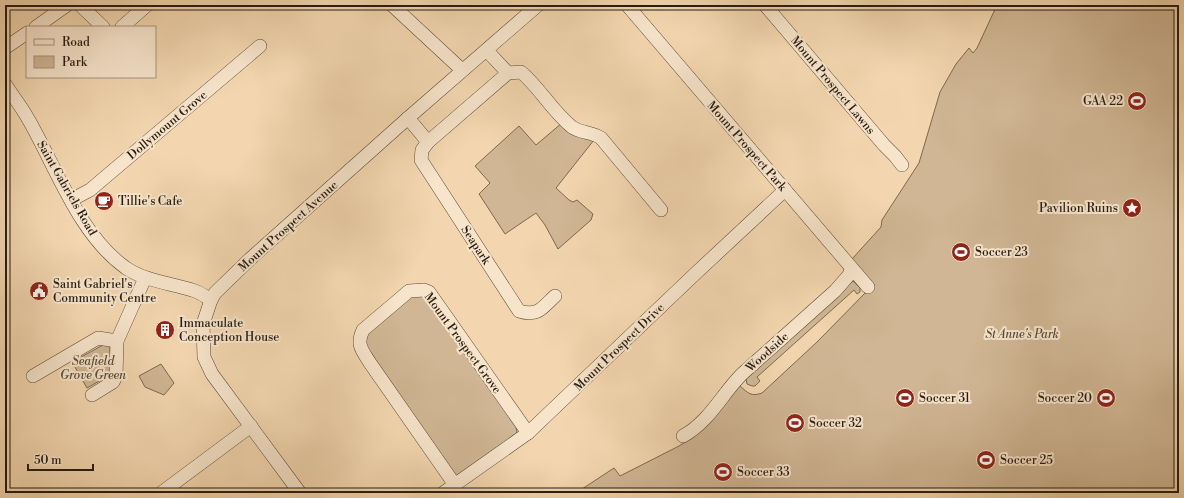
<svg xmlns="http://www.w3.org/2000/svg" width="1184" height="498" font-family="'Libre Bodoni',serif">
<rect width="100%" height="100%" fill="#f3d6af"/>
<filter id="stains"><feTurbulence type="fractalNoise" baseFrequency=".005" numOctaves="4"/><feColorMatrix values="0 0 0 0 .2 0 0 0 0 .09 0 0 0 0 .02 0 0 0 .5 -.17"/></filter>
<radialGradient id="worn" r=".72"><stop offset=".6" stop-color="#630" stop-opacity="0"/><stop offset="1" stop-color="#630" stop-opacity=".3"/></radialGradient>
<g fill="#d0b694" stroke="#7c6952">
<path d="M997,5H1179V493H576L614,468L620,476L679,446L692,438L736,387L740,386C748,393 751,397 762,393L817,342L871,287L852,259L881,227L882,220L919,163L940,92L956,64L969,48L973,53L977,48Z"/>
<path d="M562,123L594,140L556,188L569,200L573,202L577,200L593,214L591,220L558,249L545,225L536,213L505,234L479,194L490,183L475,166L519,126L536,145Z"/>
<path d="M853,281L860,288V292L857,294L854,290L757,377L760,381L755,386H752L747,384L746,379Z"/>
<path d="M423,293L516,426L517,433L456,476L364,343V336L410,294Z"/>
<path d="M103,345L109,346L110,348C110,357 112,367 108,376L87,388L72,362Z"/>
<path d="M161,364L174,383L164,395L145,387L139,376Z"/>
</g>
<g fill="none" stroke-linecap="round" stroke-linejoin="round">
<defs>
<g id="minor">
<path d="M80,5L103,27"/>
<path d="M392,5L462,70"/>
<path d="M627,5L868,287"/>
<path d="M765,5L884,145L895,156L902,165"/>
<path d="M36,27L67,5"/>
<path d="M122,27L147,5"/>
<path d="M5,48L27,33"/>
<path d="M491,55L508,73"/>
<path d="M5,84C12,95 21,106 27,117C56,166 78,234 126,268C147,282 172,283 195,291C201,293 206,297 211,300"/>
<path d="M408,118L428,142"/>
<path d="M71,200L90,190L260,46"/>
<path d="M555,296C542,308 538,317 519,311L421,160L422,150L428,142L508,73L521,72C540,88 552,111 572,127C580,133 592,132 601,138L661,210"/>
<path d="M33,376L98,338L117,341"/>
<path d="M92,395L113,382L116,376L117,341L145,278"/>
<path d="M683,436C709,422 722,394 742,374L835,291L849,275L851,269"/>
<path d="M455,485L370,363C362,350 356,345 363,330L409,291L424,290L429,292L528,433"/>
<path d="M161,493L251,426"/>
<path d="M300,493L212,374L204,357L203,324L211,300L215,293L250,259L408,118L538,5"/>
<path d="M443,493L528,433L696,273L785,190"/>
</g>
</defs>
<use href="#minor" stroke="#5a4a38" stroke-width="14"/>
<use href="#minor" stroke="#f7e4cb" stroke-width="13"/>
</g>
<defs>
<symbol id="stadium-disc" viewBox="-11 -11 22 22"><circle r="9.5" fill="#8f2418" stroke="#f7e4cb"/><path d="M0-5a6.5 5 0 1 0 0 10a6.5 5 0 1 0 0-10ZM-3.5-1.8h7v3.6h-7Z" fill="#fff"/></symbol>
<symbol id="cafe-disc" viewBox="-11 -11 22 22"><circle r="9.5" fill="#8f2418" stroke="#f7e4cb"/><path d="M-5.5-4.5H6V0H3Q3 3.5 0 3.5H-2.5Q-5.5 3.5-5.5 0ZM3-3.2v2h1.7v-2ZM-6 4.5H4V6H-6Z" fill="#fff"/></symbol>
<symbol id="sight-disc" viewBox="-11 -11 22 22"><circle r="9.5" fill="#8f2418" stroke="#f7e4cb"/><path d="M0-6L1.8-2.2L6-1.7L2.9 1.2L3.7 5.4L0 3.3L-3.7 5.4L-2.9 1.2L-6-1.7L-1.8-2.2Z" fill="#fff"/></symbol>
<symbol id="civic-disc" viewBox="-11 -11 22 22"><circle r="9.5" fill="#8f2418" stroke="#f7e4cb"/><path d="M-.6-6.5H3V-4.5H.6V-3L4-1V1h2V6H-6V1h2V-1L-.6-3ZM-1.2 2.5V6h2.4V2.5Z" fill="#fff"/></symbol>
<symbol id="building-disc" viewBox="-11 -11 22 22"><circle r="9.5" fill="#8f2418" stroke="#f7e4cb"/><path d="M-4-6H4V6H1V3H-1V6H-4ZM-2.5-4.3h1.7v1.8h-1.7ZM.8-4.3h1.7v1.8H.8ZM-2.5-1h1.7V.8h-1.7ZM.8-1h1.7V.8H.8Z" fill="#fff"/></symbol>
</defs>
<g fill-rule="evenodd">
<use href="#stadium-disc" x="1126" y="90" width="22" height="22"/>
<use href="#cafe-disc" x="93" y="190" width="22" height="22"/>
<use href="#sight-disc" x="1121" y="197" width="22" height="22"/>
<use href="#stadium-disc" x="950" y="241" width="22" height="22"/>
<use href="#civic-disc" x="28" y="280" width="22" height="22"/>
<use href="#building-disc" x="154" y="319" width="22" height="22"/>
<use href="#stadium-disc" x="894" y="387" width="22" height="22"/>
<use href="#stadium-disc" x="1095" y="387" width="22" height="22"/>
<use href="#stadium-disc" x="784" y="412" width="22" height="22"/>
<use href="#stadium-disc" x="975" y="449" width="22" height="22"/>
<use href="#stadium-disc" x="712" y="461" width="22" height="22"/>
</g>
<g text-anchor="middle" stroke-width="4" stroke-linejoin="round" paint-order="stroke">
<g font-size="12" fill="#271c11" stroke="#f7e4cb">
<text transform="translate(833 85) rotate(50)" y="4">Mount Prospect Lawns</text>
<text transform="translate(167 125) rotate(-40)" y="4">Dollymount Grove</text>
<text transform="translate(747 146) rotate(49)" y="4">Mount Prospect Park</text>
<text transform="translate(67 188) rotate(60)" y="4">Saint Gabriels Road</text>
<text transform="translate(288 226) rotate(-42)" y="4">Mount Prospect Avenue</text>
<text transform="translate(476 245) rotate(57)" y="4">Seapark</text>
<text transform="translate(463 343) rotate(54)" y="4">Mount Prospect Grove</text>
<text transform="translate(619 347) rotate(-44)" y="4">Mount Prospect Drive</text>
<text transform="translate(767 352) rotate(-42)" y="4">Woodside</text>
</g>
<g font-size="12" fill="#271c11" stroke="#f7e4cb" text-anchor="start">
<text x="1123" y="105" text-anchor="end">GAA 22</text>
<text x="118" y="205">Tillie's Cafe</text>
<text x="1118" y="212" text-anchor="end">Pavilion Ruins</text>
<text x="975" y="256">Soccer 23</text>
<text x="53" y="288">Saint Gabriel's<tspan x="53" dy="14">Community Centre</tspan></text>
<text x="179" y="327">Immaculate<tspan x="179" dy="14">Conception House</tspan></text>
<text x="919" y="402">Soccer 31</text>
<text x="1092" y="402" text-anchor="end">Soccer 20</text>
<text x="809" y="427">Soccer 32</text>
<text x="1000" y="464">Soccer 25</text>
<text x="737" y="476">Soccer 33</text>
</g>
<g font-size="12" font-style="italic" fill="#5a4a38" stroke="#f7e4cb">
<text x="1022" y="338">St Anne's Park</text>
<text x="93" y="365">Seafield<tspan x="93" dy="14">Grove Green</tspan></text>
</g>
</g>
<rect width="1184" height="498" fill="none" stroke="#f3d6af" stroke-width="20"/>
<rect x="6" y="6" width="1172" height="486" fill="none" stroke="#271c11" stroke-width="2"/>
<rect x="10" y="10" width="1164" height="478" fill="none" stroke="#271c11"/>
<rect x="26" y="26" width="130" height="52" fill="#f7e4cb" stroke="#a49481"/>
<rect x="34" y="39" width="20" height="6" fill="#f7e4cb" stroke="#a49481"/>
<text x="62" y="46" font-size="12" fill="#271c11">Road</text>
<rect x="34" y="56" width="20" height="12" fill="#d0b694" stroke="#a49481"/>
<text x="62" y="66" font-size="12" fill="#271c11">Park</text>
<path d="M28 464v6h65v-6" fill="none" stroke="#271c11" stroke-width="2"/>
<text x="34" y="464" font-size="12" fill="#271c11" stroke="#f7e4cb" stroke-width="3" paint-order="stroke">50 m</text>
<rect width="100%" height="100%" filter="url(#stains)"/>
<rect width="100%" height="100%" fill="url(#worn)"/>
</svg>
